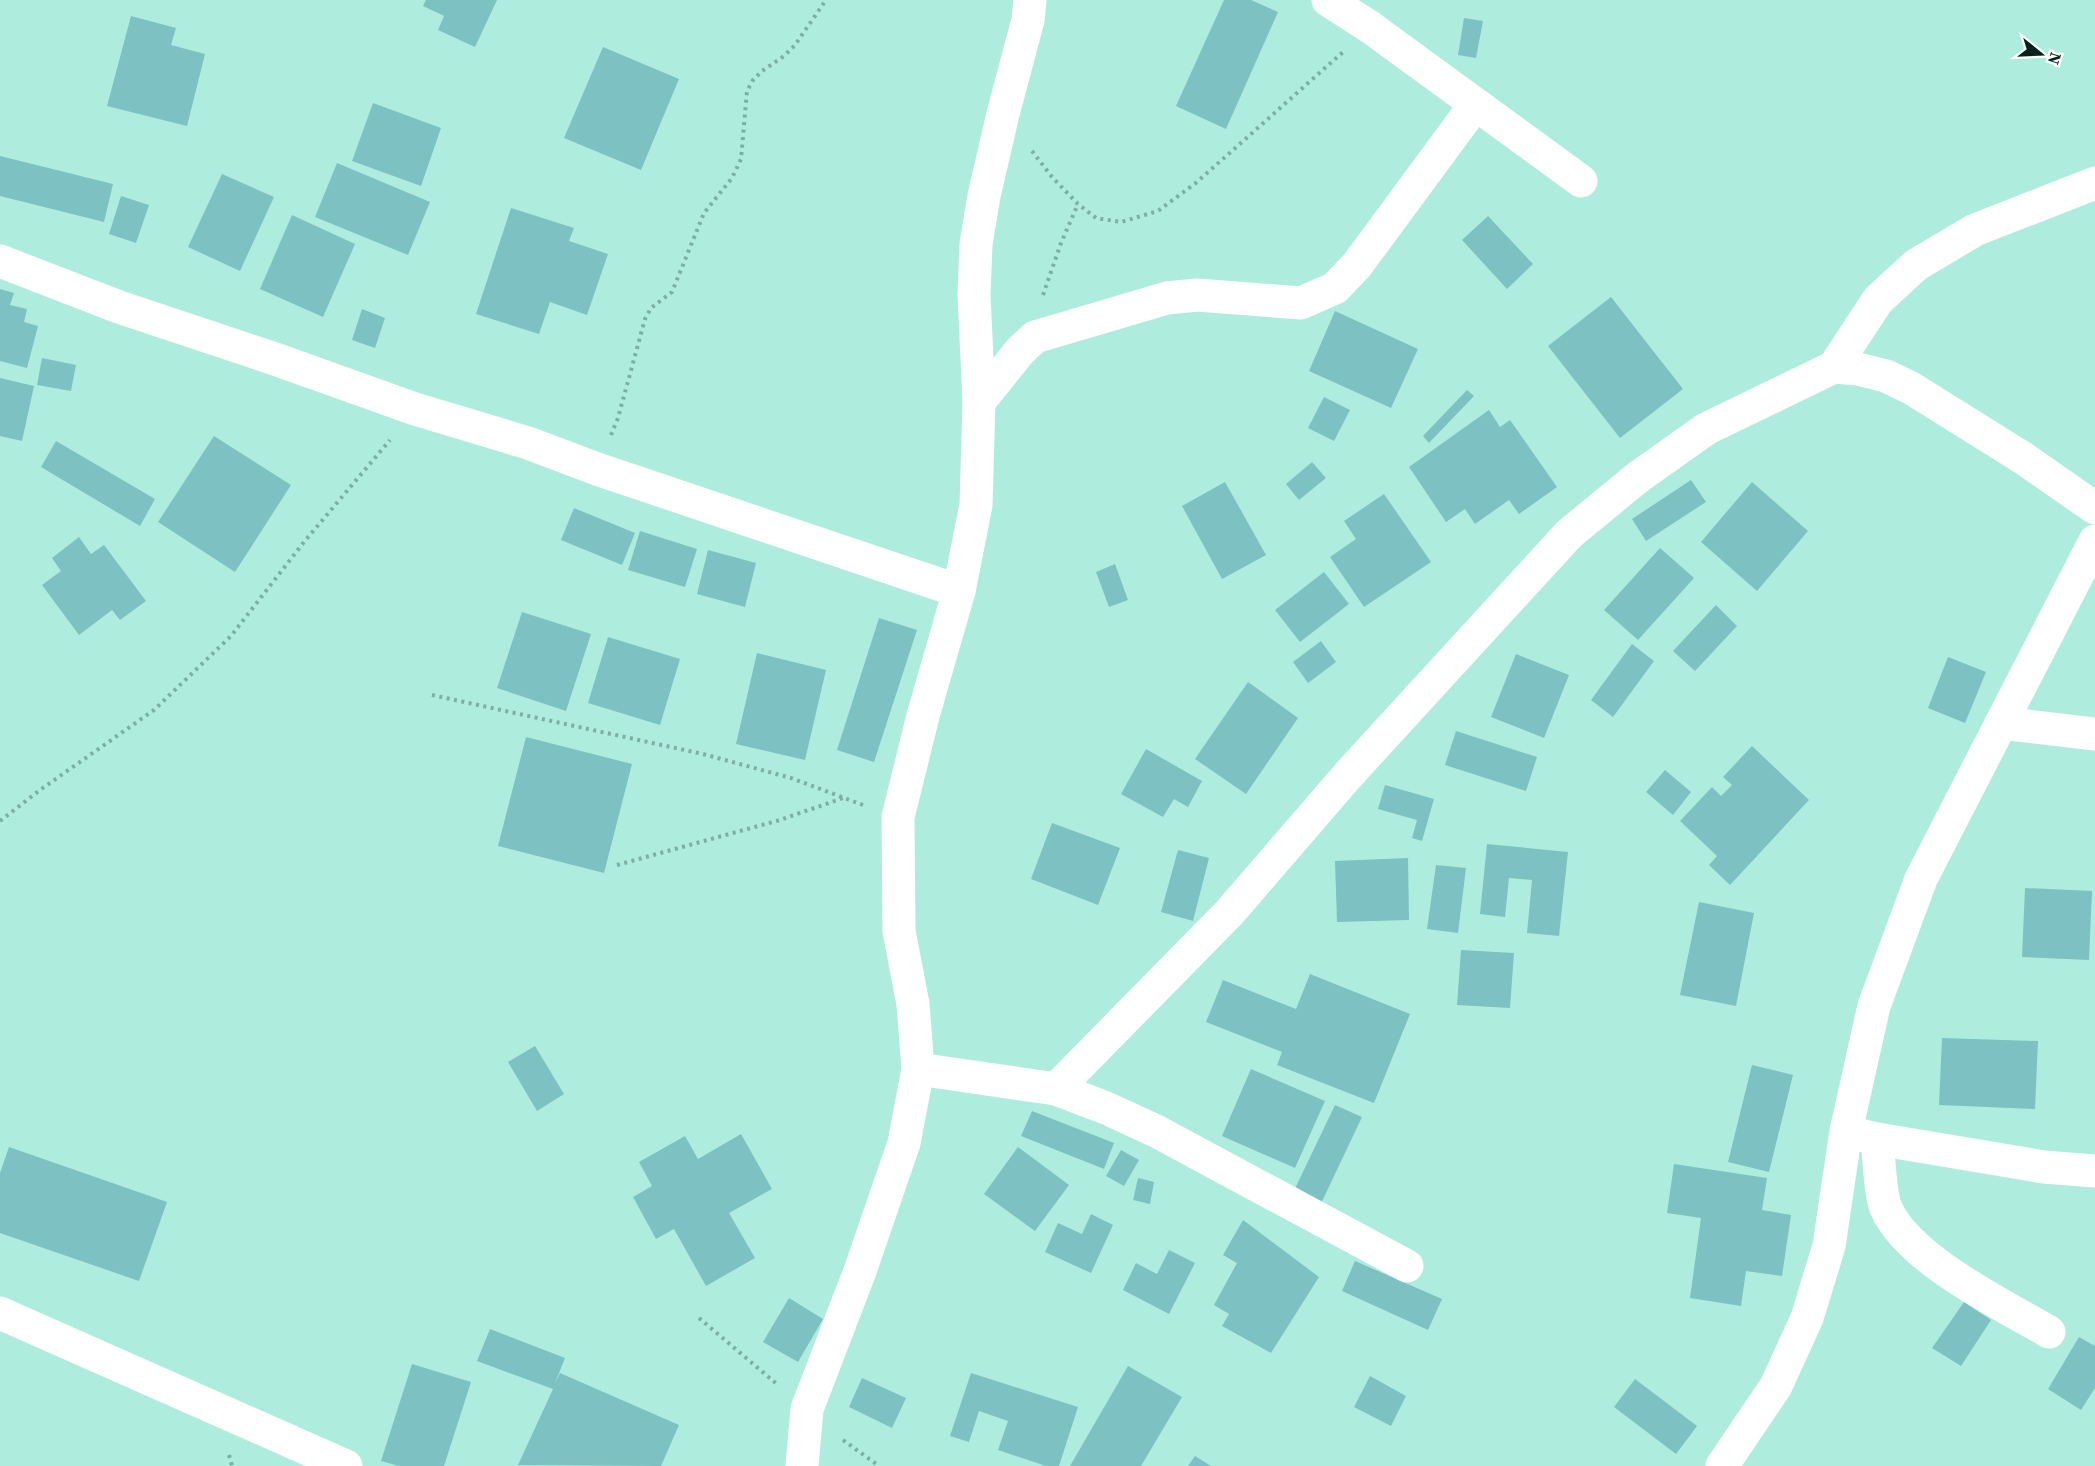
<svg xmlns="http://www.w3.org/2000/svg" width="2095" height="1466" font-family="'Source Serif 4',serif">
<rect width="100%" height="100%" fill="#aeeddd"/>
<g fill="#7ec1c2">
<path d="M426,0H497L475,47L438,30L444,16L423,6Z"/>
<path d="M1224,0H1251L1278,12L1226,129L1176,106Z"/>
<path d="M131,16L176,28L171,45L205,54L187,126L107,106Z"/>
<path d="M1464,18L1483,21L1476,58L1458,55Z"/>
<path d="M603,47L679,79L641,170L564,138Z"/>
<path d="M373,103L441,128L421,186L352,161Z"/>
<path d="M0,156L113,184L104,222L0,196Z"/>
<path d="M337,163L430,202L408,255L315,217Z"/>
<path d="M222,174L274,197L240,271L188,247Z"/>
<path d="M121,196L149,205L136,243L109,234Z"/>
<path d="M511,208L574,228L569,241L608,254L587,315L550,302L539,334L476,314Z"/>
<path d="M292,215L355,244L323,317L260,289Z"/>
<path d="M1488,216L1533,264L1507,289L1462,240Z"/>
<path d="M0,289L14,293L10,305L27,309L24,322L38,326L27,368L0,361Z"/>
<path d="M1611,297L1683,389L1620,438L1548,346Z"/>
<path d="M362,309L385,318L375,348L352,340Z"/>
<path d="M1335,311L1418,349L1391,408L1309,371Z"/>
<path d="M42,358L76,365L71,391L37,385Z"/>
<path d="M0,378L34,386L22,441L0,436Z"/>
<path d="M1467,390L1474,396L1429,443L1423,436Z"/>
<path d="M1324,397L1350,410L1334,441L1308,428Z"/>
<path d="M1489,410L1500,427L1510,420L1557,487L1519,514L1509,500L1475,524L1465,509L1446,522L1409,467Z"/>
<path d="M214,436L291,485L235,572L158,522Z"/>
<path d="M56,441L155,499L140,526L41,467Z"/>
<path d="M1312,462L1326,478L1299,500L1286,484Z"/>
<path d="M1691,480L1706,502L1646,541L1632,519Z"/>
<path d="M1225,482L1266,555L1222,579L1182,506Z"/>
<path d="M1752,482L1808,531L1757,591L1701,542Z"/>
<path d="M1384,494L1431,562L1364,607L1330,557L1356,539L1344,521Z"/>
<path d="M574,508L635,533L622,565L561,540Z"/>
<path d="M640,531L697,549L685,587L628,570Z"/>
<path d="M79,537L91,554L104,545L146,601L120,620L112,610L79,635L42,585L61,571L52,558Z"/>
<path d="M1660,548L1694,578L1638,640L1604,610Z"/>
<path d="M708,550L756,563L745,607L697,594Z"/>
<path d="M1115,564L1128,600L1109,607L1096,572Z"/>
<path d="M1324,572L1349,604L1300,642L1275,610Z"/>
<path d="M1716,605L1737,626L1695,671L1673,651Z"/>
<path d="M522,612L591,634L566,711L497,688Z"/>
<path d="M879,618L917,630L874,762L837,750Z"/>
<path d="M608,637L680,659L660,725L588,703Z"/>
<path d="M1321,641L1336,662L1308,683L1293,662Z"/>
<path d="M1632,644L1654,661L1613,717L1591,700Z"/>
<path d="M757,653L826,670L805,760L736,744Z"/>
<path d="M1516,654L1569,675L1544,738L1491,717Z"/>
<path d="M1948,657L1986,672L1965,723L1928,708Z"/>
<path d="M1248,682L1298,718L1246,794L1195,759Z"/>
<path d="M1456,731L1537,757L1526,791L1445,765Z"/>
<path d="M526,737L632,764L604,873L498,846Z"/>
<path d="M1752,746L1809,800L1730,885L1709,865L1717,856L1680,821L1712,787L1721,796L1732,785L1723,777Z"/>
<path d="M1146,749L1202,781L1188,807L1174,799L1163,817L1121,794Z"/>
<path d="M1665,770L1691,792L1673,815L1646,792Z"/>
<path d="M1385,785L1434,799L1422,841L1412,838L1417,820L1378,809Z"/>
<path d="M1052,823L1120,848L1098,905L1031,879Z"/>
<path d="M1487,844L1568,852L1559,936L1527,933L1532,880L1509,878L1505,917L1480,914Z"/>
<path d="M1178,850L1209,858L1193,921L1161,912Z"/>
<path d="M1408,858L1409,920L1337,922L1335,861Z"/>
<path d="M1436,865L1466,868L1458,933L1427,929Z"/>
<path d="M2025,888L2092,891L2089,960L2022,957Z"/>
<path d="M1699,902L1754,913L1736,1006L1680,995Z"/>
<path d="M1461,950L1514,953L1510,1008L1457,1005Z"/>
<path d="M1310,974L1410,1014L1374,1103L1277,1065L1282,1052L1206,1022L1223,980L1296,1009Z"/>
<path d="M1942,1038L2038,1041L2035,1109L1939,1105Z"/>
<path d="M535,1046L564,1094L537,1111L508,1062Z"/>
<path d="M1752,1065L1793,1075L1769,1172L1728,1162Z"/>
<path d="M1251,1069L1325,1101L1295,1168L1222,1136Z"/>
<path d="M1335,1105L1362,1117L1317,1212L1290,1199Z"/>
<path d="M1032,1111L1114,1143L1104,1169L1021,1136Z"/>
<path d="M741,1134L772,1189L729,1213L755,1258L706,1286L674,1229L656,1239L633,1197L652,1186L639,1162L685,1136L698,1159Z"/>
<path d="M9,1147L167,1202L139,1281L0,1233V1173Z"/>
<path d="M1018,1147L1069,1185L1035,1231L984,1194Z"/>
<path d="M1121,1150L1139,1160L1124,1186L1106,1176Z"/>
<path d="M1674,1164L1767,1178L1762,1210L1791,1215L1782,1276L1746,1271L1741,1306L1690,1298L1701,1218L1667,1213Z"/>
<path d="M1138,1178L1154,1182L1150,1204L1133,1200Z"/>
<path d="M1091,1214L1113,1225L1091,1273L1045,1252L1058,1223L1082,1234Z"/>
<path d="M1243,1220L1319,1277L1271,1353L1222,1326L1229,1314L1214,1305L1237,1263L1223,1255Z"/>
<path d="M1169,1250L1195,1263L1169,1314L1123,1290L1136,1263L1157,1274Z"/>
<path d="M1355,1261L1442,1299L1428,1330L1342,1291Z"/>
<path d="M789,1298L823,1319L798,1362L763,1342Z"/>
<path d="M1964,1302L1991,1320L1961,1366L1932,1348Z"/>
<path d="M490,1329L565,1358L555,1383L560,1373L679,1425L661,1466L518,1465L553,1389L477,1361Z"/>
<path d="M2079,1337L2095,1346V1388L2081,1410L2048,1389Z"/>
<path d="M412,1364L471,1382L444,1466H399L381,1461Z"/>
<path d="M1128,1366L1182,1397L1141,1466H1070Z"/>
<path d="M971,1373L1078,1407L1059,1466H1046L998,1450L1008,1421L979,1411L969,1442L950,1436Z"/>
<path d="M1370,1376L1406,1396L1391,1426L1354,1407Z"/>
<path d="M862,1378L906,1398L892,1428L849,1407Z"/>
<path d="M1635,1379L1697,1426L1676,1454L1614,1407Z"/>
<path d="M1195,1456L1211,1466H1188Z"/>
</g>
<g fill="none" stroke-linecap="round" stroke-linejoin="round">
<g stroke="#7cafa3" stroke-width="4" stroke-dasharray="3 4.5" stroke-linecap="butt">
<path d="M1032,151L1052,177L1078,204L1096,218L1121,222L1158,211L1197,182L1343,52"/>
<path d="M1043,295L1061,243L1078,204"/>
<path d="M611,435L618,418L645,319L651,308L672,292L704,213L732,178L741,159L747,91L753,80L762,71L784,56L795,45L826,0"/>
<path d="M432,695L703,754L791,778L863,805"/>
<path d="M0,821L40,790L154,710L231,636L304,542L390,440"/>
<path d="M617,865L780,820L843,798"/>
<path d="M699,1318L778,1385"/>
<path d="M843,1440L879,1466"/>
<path d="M229,1455L232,1466"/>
</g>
<g stroke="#fff" stroke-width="33">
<path d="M1328,0L1370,27L1581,181"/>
<path d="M0,261L119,307L275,359L415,409L528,443L597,469L959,591"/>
<path d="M1834,367L1878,300L1916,265L1975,230L2095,183"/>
<path d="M979,402L1020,351L1035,337L1167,298L1197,295L1301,303L1335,288L1357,265L1475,105"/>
<path d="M2001,723L2095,734"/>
<path d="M918,1069L1056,1089L1106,1108L1156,1131L1407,1266"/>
<path d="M1056,1089L1229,913L1349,774L1569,534L1637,478L1706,429L1834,367L1858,369L1886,376L1911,388L2023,458L2095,508"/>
<path d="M1856,1134L1877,1139L2044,1167L2095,1171"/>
<path d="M1877,1139C1879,1156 1880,1194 1886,1208C1908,1259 2001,1304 2049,1332"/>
<path d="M0,1313L346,1466"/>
<path d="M802,1466L807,1409L860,1271L904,1143L918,1069L913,1004L899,931L898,817L923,716L959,591L976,505L979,402L974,295L976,244L984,196L1003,114L1028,20L1030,0"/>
<path d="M1722,1466L1776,1386L1807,1318L1829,1246L1846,1131L1874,1006L1921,879L2095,541"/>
</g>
</g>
<g transform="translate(2041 54) rotate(108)" stroke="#ffffff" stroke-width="4.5" paint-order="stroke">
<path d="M0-4.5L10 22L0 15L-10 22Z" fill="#07211c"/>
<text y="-9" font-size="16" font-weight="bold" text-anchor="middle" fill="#07211c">N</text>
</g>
</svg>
